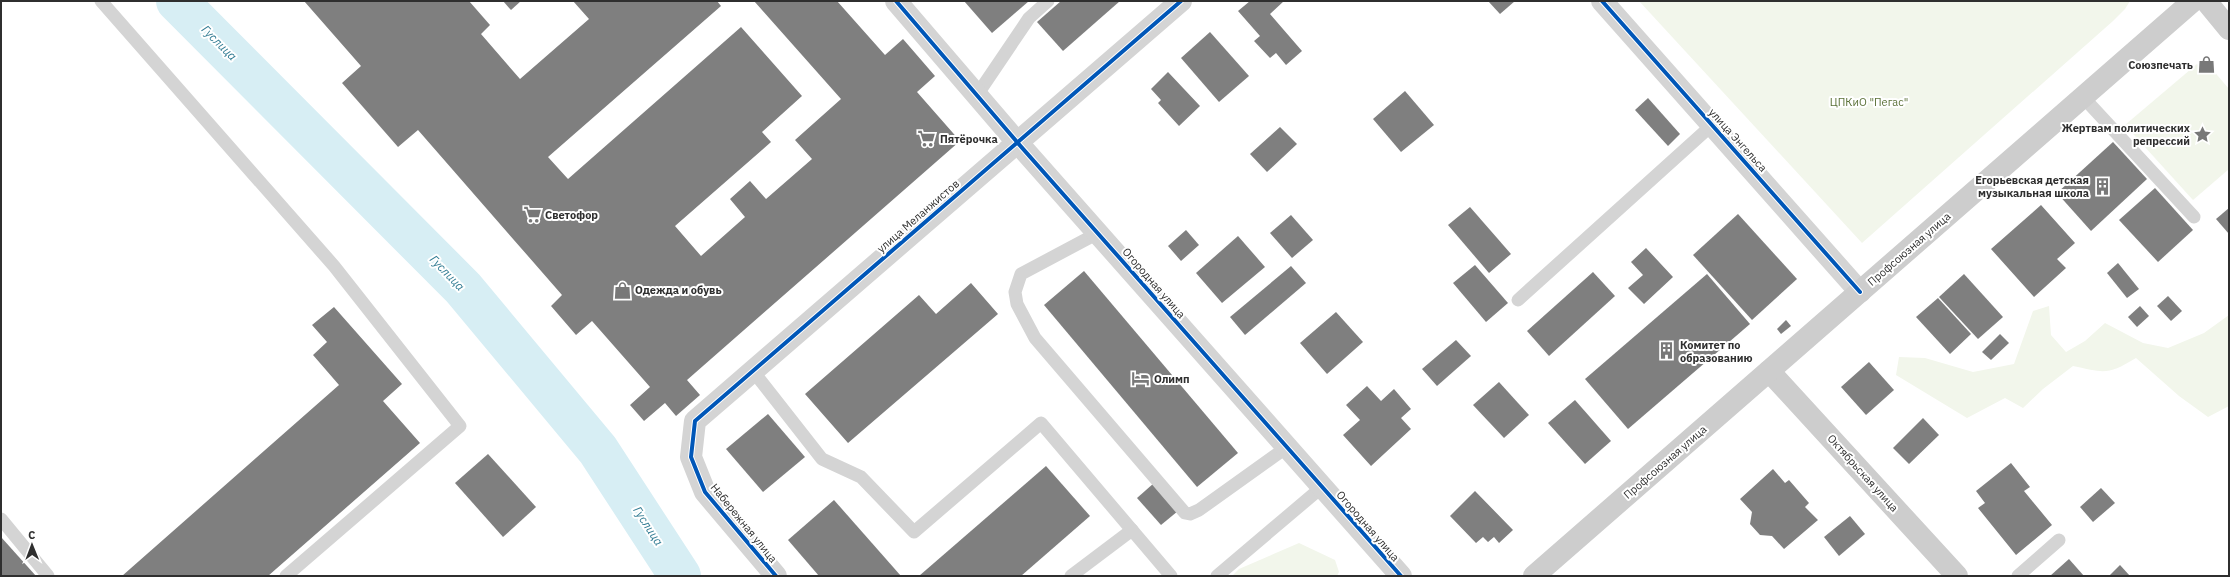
<svg xmlns="http://www.w3.org/2000/svg" width="2230" height="577" font-family="'IBM Plex Sans',sans-serif">
<rect width="100%" height="100%" fill="#fff"/>
<g fill="#f2f6eb">
<path d="M1639,1H2130L2125,9L2113,21L1862,243Z"/>
<path d="M2197,64L2206,73L2212,69L2229,89V169L2193,200L2125,125Z"/>
<path d="M2049,306L2051,335L2066,352L2085,341L2105,323L2143,343L2168,348L2204,333L2229,315V406L2208,417L2179,396L2136,358C2108,375 2105,373 2073,366L2043,389L2023,408L2005,398L1967,418L1896,375L1899,357L1925,358L1973,372L2014,364L2033,311Z"/>
<path d="M1299,543L1335,560L1339,572L1337,576H1232L1239,569Z"/>
</g>
<g fill="none" stroke-linecap="round" stroke-linejoin="round">
<path stroke="#d7eef4" stroke-width="42" d="M177,1L463,288L598,450L680,576"/>
</g>
<g fill="#7f7f7f">
<path d="M304,1H469L490,25L481,34L520,79L589,19L573,1H717L721,6L548,157L568,179L741,27L802,96L762,132L771,142L675,226L701,256L745,217L730,199L750,181L766,199L812,159L795,140L841,99L754,1H837L885,55L903,39L935,76L917,92L960,141L687,380L700,395L676,416L665,403L644,421L630,405L650,387L592,321L576,335L551,306L562,295L418,130L398,147L342,83L361,66Z"/>
<path d="M503,1H521L511,10Z"/>
<path d="M964,1H1029L992,33Z"/>
<path d="M1061,1H1120L1063,51L1037,22Z"/>
<path d="M1250,1H1284L1270,14L1302,51L1286,65L1276,53L1270,58L1254,41L1260,36L1238,11Z"/>
<path d="M1488,1H1515L1500,14Z"/>
<path d="M1210,32L1249,76L1219,102L1181,58Z"/>
<path d="M1168,72L1200,106L1179,126L1158,103L1161,100L1151,89Z"/>
<path d="M1405,91L1434,125L1401,152L1373,119Z"/>
<path d="M1648,98L1680,134L1668,146L1635,110Z"/>
<path d="M1280,127L1297,144L1267,172L1250,154Z"/>
<path d="M2113,142L2147,179L2091,231L2057,193Z"/>
<path d="M2155,188L2193,230L2158,262L2119,220Z"/>
<path d="M2041,205L2075,243L2057,259L2066,268L2034,297L1991,249Z"/>
<path d="M1470,207L1511,254L1489,273L1448,225Z"/>
<path d="M2229,208V234L2216,219Z"/>
<path d="M1738,214L1797,279L1752,320L1693,255Z"/>
<path d="M1291,215L1313,240L1292,258L1270,233Z"/>
<path d="M1186,230L1199,245L1181,261L1168,246Z"/>
<path d="M1238,236L1265,267L1222,303L1196,273Z"/>
<path d="M1646,248L1673,277L1644,304L1628,288L1643,275L1631,262Z"/>
<path d="M2118,263L2139,289L2127,298L2107,273Z"/>
<path d="M1475,265L1508,303L1486,322L1453,283Z"/>
<path d="M1291,266L1306,283L1245,335L1230,317Z"/>
<path d="M1084,271L1238,453L1197,487L1044,305Z"/>
<path d="M1593,272L1615,296L1549,356L1527,331Z"/>
<path d="M1707,274L1750,324L1628,429L1585,379Z"/>
<path d="M1964,274L2003,317L1978,339L1939,297Z"/>
<path d="M971,283L998,314L848,443L805,394L919,295L936,314Z"/>
<path d="M2168,296L2182,311L2171,321L2157,306Z"/>
<path d="M1938,298L1971,334L1950,354L1916,317Z"/>
<path d="M2140,306L2149,316L2137,327L2128,317Z"/>
<path d="M334,307L402,384L383,401L420,443L268,576H122L339,385L313,355L327,342L312,325Z"/>
<path d="M1336,312L1363,342L1327,374L1300,343Z"/>
<path d="M1786,320L1791,326L1781,334L1777,329Z"/>
<path d="M2000,334L2009,343L1991,360L1982,352Z"/>
<path d="M1456,340L1471,356L1437,386L1422,369Z"/>
<path d="M1869,362L1894,390L1866,415L1841,387Z"/>
<path d="M1499,382L1529,415L1504,438L1473,405Z"/>
<path d="M1367,386L1381,401L1394,389L1411,409L1401,418L1411,429L1371,466L1343,435L1360,420L1346,405Z"/>
<path d="M1575,400L1611,441L1585,464L1548,423Z"/>
<path d="M768,414L805,457L763,492L726,449Z"/>
<path d="M1923,418L1939,435L1909,464L1893,448Z"/>
<path d="M488,454L536,507L503,537L455,483Z"/>
<path d="M2011,463L2030,487L2024,491L2052,525L2016,555L1978,508L1985,503L1976,491Z"/>
<path d="M1046,466L1090,516L1021,576H919Z"/>
<path d="M1773,469L1785,483L1789,480L1809,503L1805,507L1818,520L1784,549L1772,536L1760,535L1750,524L1752,512L1740,499Z"/>
<path d="M1154,483L1178,511L1161,525L1137,498Z"/>
<path d="M2101,488L2115,503L2093,522L2080,507Z"/>
<path d="M1475,491L1513,530L1499,543L1494,537L1488,542L1483,537L1476,543L1450,516Z"/>
<path d="M834,500L901,576H819L788,540Z"/>
<path d="M1850,516L1865,534L1839,556L1824,537Z"/>
<path d="M1,537L36,576H1Z"/>
<path d="M2069,559L2084,576H2050Z"/>
<path d="M2120,565L2130,576H2109Z"/>
</g>
<g fill="none" stroke-linecap="round" stroke-linejoin="round">
<g stroke="#d4d4d4" stroke-width="13">
<path d="M101,1L334,266L460,426L286,576"/>
<path d="M977,95L1029,18L1048,1"/>
<path d="M2083,97L2194,217"/>
<path d="M1098,233L1021,274L1015,292L1017,304L1035,338L1185,513L1190,514L1199,510L1287,447"/>
<path d="M1518,300L1712,125"/>
<path d="M753,371L822,459L861,477L914,532L1041,423L1171,576"/>
<path d="M1,519L48,576"/>
<path d="M1071,576L1132,530"/>
<path d="M1217,576L1322,487"/>
<path d="M2018,576L2059,540"/>
</g>
<g stroke="#d4d4d4" stroke-width="22">
<path d="M896,1L1017,142L1401,576"/>
<path d="M1602,1L1860,292"/>
<path d="M776,576L705,492L691,457L695,421L1181,1"/>
</g>
<g stroke="#cdcdcd" stroke-width="22">
<path d="M2206,1L2229,29"/>
<path d="M1769,371L1957,576"/>
<path d="M1534,576L2193,1"/>
</g>
<defs>
<g id="cycleway">
<path d="M896,1L1017,142L1401,576"/>
<path d="M1602,1L1860,292"/>
<path d="M776,576L705,492L691,457L695,421L1181,1"/>
</g>
</defs>
<use href="#cycleway" stroke="#fff" stroke-width="6"/>
<use href="#cycleway" stroke="#0057b8" stroke-width="4"/>
</g>
<defs>
<symbol id="shop-bare" viewBox="-9 -9 18 18"><path d="M-5-2.5h2.3a2.7 3.5 0 0 1 5.4 0H5L5.5 6h-11ZM-1.5-2.5h3a1.5 2.3 0 0 0-3 0Z" fill="#787878" stroke="#fff" stroke-width="2.5" paint-order="stroke"/></symbol>
<symbol id="sight-bare" viewBox="-9 -9 18 18"><path d="M0-6L1.8-2.2L6-1.7L2.9 1.2L3.7 5.4L0 3.3L-3.7 5.4L-2.9 1.2L-6-1.7L-1.8-2.2Z" fill="#787878" stroke="#fff" stroke-width="2.5" paint-order="stroke"/></symbol>
<symbol id="supermarket-bare" viewBox="-9 -9 18 18"><path d="M-6-5.5h2.5l.6 2H6L4.5 2H-2.5L-4.4-4H-6ZM-1.5 3.2a1.3 1.3 0 1 0 .1 0ZM3 3.2a1.3 1.3 0 1 0 .1 0Z" fill="#787878" stroke="#fff" stroke-width="2.5" paint-order="stroke"/></symbol>
<symbol id="building-bare" viewBox="-9 -9 18 18"><path d="M-4-6H4V6H1V3H-1V6H-4ZM-2.5-4.3h1.7v1.8h-1.7ZM.8-4.3h1.7v1.8H.8ZM-2.5-1h1.7V.8h-1.7ZM.8-1h1.7V.8H.8Z" fill="#787878" stroke="#fff" stroke-width="2.5" paint-order="stroke"/></symbol>
<symbol id="hotel-bare" viewBox="-9 -9 18 18"><path d="M-6-4.5h1.5V1H6V5H4.5V3h-9V5H-6ZM-4 0a1.8 1.8 0 1 1 3.6 0ZM.5 0V-2.5h3Q6-2.5 6 0Z" fill="#787878" stroke="#fff" stroke-width="2.5" paint-order="stroke"/></symbol>
</defs>
<g fill-rule="evenodd">
<use href="#shop-bare" x="2194" y="52" width="25" height="25"/>
<use href="#sight-bare" x="2190" y="122" width="25" height="25"/>
<use href="#supermarket-bare" x="914" y="126" width="25" height="25"/>
<use href="#building-bare" x="2090" y="174" width="25" height="25"/>
<use href="#supermarket-bare" x="520" y="202" width="25" height="25"/>
<use href="#shop-bare" x="610" y="278" width="25" height="25"/>
<use href="#building-bare" x="1654" y="338" width="25" height="25"/>
<use href="#hotel-bare" x="1128" y="366" width="25" height="25"/>
</g>
<g text-anchor="middle" stroke-width="4" stroke-linejoin="round" paint-order="stroke">
<g font-size="11" font-weight="bold" fill="#2f2f2f" stroke="#fff" text-anchor="start">
<text x="2193" y="69" text-anchor="end">Союзпечать</text>
<text x="2190" y="132" text-anchor="end">Жертвам политических<tspan x="2190" dy="13">репрессий</tspan></text>
<text x="940" y="143">Пятёрочка</text>
<text x="2089" y="184" text-anchor="end">Егорьевская детская<tspan x="2089" dy="13">музыкальная школа</tspan></text>
<text x="545" y="219">Светофор</text>
<text x="635" y="294">Одежда и обувь</text>
<text x="1680" y="349">Комитет по<tspan x="1680" dy="13">образованию</tspan></text>
<text x="1154" y="383">Олимп</text>
</g>
<g font-size="11" fill="#5a7037" stroke="#fff">
<text x="1869" y="106">ЦПКиО "Пегас"</text>
</g>
<g font-size="11" fill="#2f2f2f" stroke="#fff">
<text transform="translate(1738 140) rotate(48)" y="4">улица Энгельса</text>
<text transform="translate(918 216) rotate(-41)" y="4">улица Меланжистов</text>
<text transform="translate(1909 249) rotate(-41)" y="4">Профсоюзная улица</text>
<text transform="translate(1154 283) rotate(49)" y="4">Огородная улица</text>
<text transform="translate(1665 462) rotate(-41)" y="4">Профсоюзная улица</text>
<text transform="translate(1863 473) rotate(48)" y="4">Октябрьская улица</text>
<text transform="translate(744 523) rotate(51)" y="4">Набережная улица</text>
<text transform="translate(1368 526) rotate(49)" y="4">Огородная улица</text>
</g>
<g font-size="12" font-style="italic" fill="#327c93" stroke="#fff">
<text transform="translate(219 43) rotate(45)" y="4">Гуслица</text>
<text transform="translate(447 273) rotate(46)" y="4">Гуслица</text>
<text transform="translate(648 526) rotate(57)" y="4">Гуслица</text>
</g>
</g>
<rect width="2230" height="577" fill="none" stroke="#2f2f2f" stroke-width="4"/>
<g transform="translate(32 545) rotate(359)" stroke="#ffffff" stroke-width="3" paint-order="stroke">
<path d="M0-3L7 15L0 10L-7 15Z" fill="#2f2f2f"/>
<text y="-6" font-size="11" font-weight="bold" text-anchor="middle" fill="#2f2f2f">С</text>
</g>
</svg>
